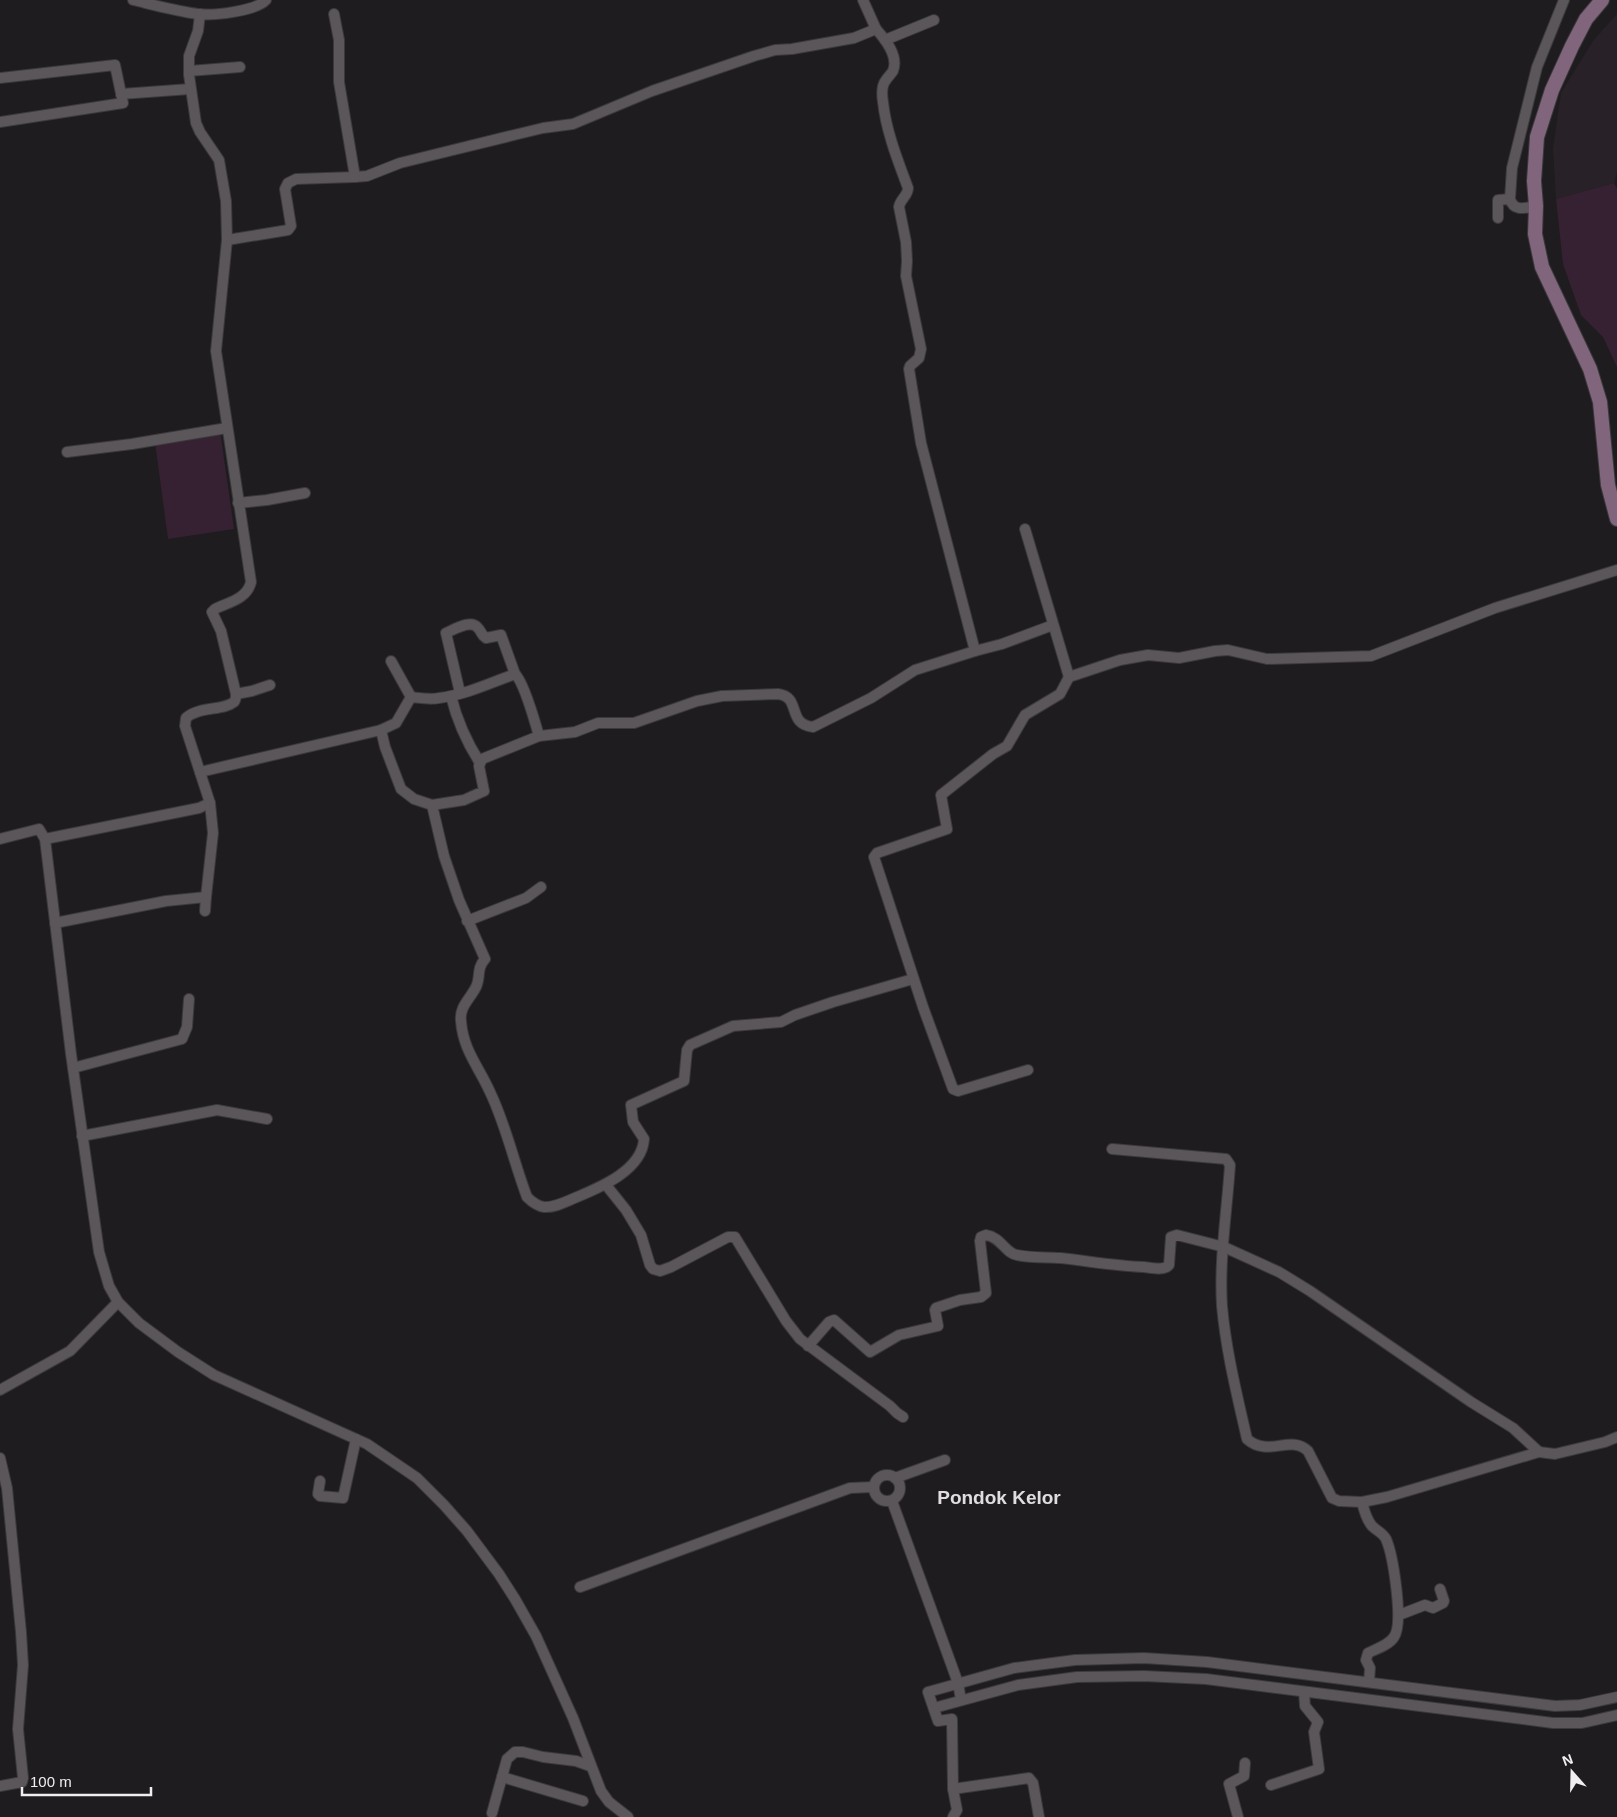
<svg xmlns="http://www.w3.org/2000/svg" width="1617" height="1817" font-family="Arial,sans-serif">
<rect width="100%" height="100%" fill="#1e1c1e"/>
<path fill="#292128" d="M1617,14V172L1614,183L1556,199L1553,149L1561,93L1593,41Z"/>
<g fill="#362133">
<path d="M1614,183L1617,189V367L1603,337L1581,315L1563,264L1556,199Z"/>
<path d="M220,431L234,529L168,539L155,442Z"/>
</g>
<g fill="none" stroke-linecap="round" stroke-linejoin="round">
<defs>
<g id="street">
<path d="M133,0C154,5 176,11 198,14C213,16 256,11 266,0"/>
<path d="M334,14L339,40V82L355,177L367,176L400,163L514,135L543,128L573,124L652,91L754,56L775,50L792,49L854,38L876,29L863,0"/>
<path d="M876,29C885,39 899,56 893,71C891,74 888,77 886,80C881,86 882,96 883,102C886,131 898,161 908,188C908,196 900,199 899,207L906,242L907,261L906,276L921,349L919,358L910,366L909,369L921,443L975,651"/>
<path d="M885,40L934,20"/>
<path d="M189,71V56L198,31L200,14"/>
<path d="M0,78L115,65L123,103L0,122"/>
<path d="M121,94L190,89"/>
<path d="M1536,206C1525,208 1514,212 1510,199L1512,168L1537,67L1564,0"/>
<path d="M1498,218V200L1510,199"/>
<path d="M227,240L288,230L291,226L285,189L288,183L296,179L355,177"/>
<path d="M67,452L132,444L227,428"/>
<path d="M238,503L267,500L305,493"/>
<path d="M1025,529L1069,677L1120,660L1148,655L1179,658L1215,651L1228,650L1267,659L1371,656L1495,608L1617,570"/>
<path d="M391,661L411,697"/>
<path d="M460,693L446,633C455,629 471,619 478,628C482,632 481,635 486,638L501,635L515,674"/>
<path d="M236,694L252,691L270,685"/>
<path d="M451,696C457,721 466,741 480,763"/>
<path d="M381,730L396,723L411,697C420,698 430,700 439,698C465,695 490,683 515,674C524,682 535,722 539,736"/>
<path d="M200,772L381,730L385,747L401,789L414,799L432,805L464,800L484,791L479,766L482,759L539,736L575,732L598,723H634L697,701L722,696L778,694C802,697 786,724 813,727L871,698L915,670L975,651L1002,644L1053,625"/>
<path d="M432,805L444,856L459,900L485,959C476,969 481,977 476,987C470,999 459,1007 461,1021C463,1050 479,1067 490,1092C506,1125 514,1163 527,1197C532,1202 537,1206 544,1207C555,1208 567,1201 577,1197C601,1187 642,1170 644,1139L633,1122L631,1105L684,1081L687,1050L690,1045L733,1026L781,1022L795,1015L833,1002L913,979"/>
<path d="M0,839L39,829L45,839L71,1054L99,1252L109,1286L118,1302L139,1323L178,1352L214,1375L367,1444L417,1478L444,1505L467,1531L499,1574L515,1599L536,1636L573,1718L601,1791L609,1802L628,1817"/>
<path d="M45,839L199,808L210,803L185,726L186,718C199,706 223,711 234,702C236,700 236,697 236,694L221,631L212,612L215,609C229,602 247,599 251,582L216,351L227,240L226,201L219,160L200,132L196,123L189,75V71L240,67"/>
<path d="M205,911L206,897"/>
<path d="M467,921L526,898L541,887"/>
<path d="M55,923L166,901L206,897L213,833L210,803"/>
<path d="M73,1068L182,1039L187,1027L189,999"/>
<path d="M1028,1070L958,1091L953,1089L923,1007L874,857L877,853L947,829L941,795L993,754L1007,746L1025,715L1060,694L1069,677"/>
<path d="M82,1136L217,1110L267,1119"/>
<path d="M1112,1149L1226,1159L1230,1165C1227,1211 1219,1260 1222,1306C1226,1351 1237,1395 1247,1439C1268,1458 1291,1434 1308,1451L1332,1498L1339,1501L1362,1502L1387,1497L1539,1452"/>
<path d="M606,1185L626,1210L641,1235L650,1265L653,1269L660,1271L671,1267L728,1237H735L786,1321L800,1339L890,1406L897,1413L903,1417"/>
<path d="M808,1346L829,1322L834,1320L870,1352L899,1335L938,1326L935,1310L936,1308L960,1300L981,1297L986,1293L980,1241L981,1237L986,1235C1001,1237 1005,1253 1017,1255C1031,1258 1046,1257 1060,1258C1088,1261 1116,1266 1144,1267C1152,1268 1164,1271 1169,1265L1171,1237L1177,1235L1224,1247L1279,1272L1310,1291L1471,1402L1513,1428L1539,1452L1555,1454L1605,1442L1617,1437"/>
<path d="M0,1390L70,1351L118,1302"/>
<path d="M0,1458L7,1488L21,1632L23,1665L18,1729L23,1778L22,1782L0,1786"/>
<circle cx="887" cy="1488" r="13"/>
<path d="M895,1478L945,1460"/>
<path d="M320,1481L318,1494L320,1496L343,1498L356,1439"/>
<path d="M892,1501L958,1683L961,1700"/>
<path d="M1362,1502C1364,1510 1366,1519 1372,1526C1377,1531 1383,1533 1386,1539C1393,1555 1404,1623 1394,1637C1389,1645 1376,1649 1368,1653L1366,1660L1370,1668L1369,1682"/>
<path d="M580,1587L850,1488L873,1487"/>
<path d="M1399,1615L1425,1605L1433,1608L1443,1603L1444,1601L1440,1589"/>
<path d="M934,1708L1018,1685L1077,1677L1144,1676L1206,1679L1553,1723H1582L1617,1715"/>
<path d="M502,1777L583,1801"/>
<path d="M1271,1785L1319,1769L1314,1732L1318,1722L1305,1706L1304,1692"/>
<path d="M953,1789L1029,1778L1033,1783L1039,1817"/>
<path d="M492,1813L507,1759L515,1752H523L543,1757L576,1761L590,1766"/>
<path d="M953,1817L957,1810L953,1789L952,1719L938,1721L928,1692L1014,1668L1075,1660L1144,1658L1207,1662L1555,1706L1580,1705L1617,1697"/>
<path d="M1238,1817L1229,1784L1244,1776L1245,1763"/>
</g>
<path id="secondary" d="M1602,0L1586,19L1572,46L1552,90L1537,137L1534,181L1536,206L1535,234L1542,267L1590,369L1600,402L1608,485L1617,519"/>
</defs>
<use href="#street" stroke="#3b393b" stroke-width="12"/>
<use href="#secondary" stroke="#3b393b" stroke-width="16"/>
<use href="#street" stroke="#5a5659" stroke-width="10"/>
<use href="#secondary" stroke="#80657c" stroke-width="14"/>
</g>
<g text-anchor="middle" stroke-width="5" stroke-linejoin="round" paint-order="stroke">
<g font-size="19" font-weight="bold" fill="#e0dce0" stroke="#1e1c1e">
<text x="999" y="1504">Pondok Kelor</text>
</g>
</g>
<g transform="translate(1572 1772) rotate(340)" stroke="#1e1c1e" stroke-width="4" paint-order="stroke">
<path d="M0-4L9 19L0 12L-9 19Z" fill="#f0eef0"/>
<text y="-8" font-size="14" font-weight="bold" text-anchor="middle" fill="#f0eef0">N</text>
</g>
<path d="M22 1787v8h129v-8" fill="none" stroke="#f0eef0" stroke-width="2.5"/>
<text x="30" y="1787" font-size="15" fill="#f0eef0" stroke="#1e1c1e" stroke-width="4" paint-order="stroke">100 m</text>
</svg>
